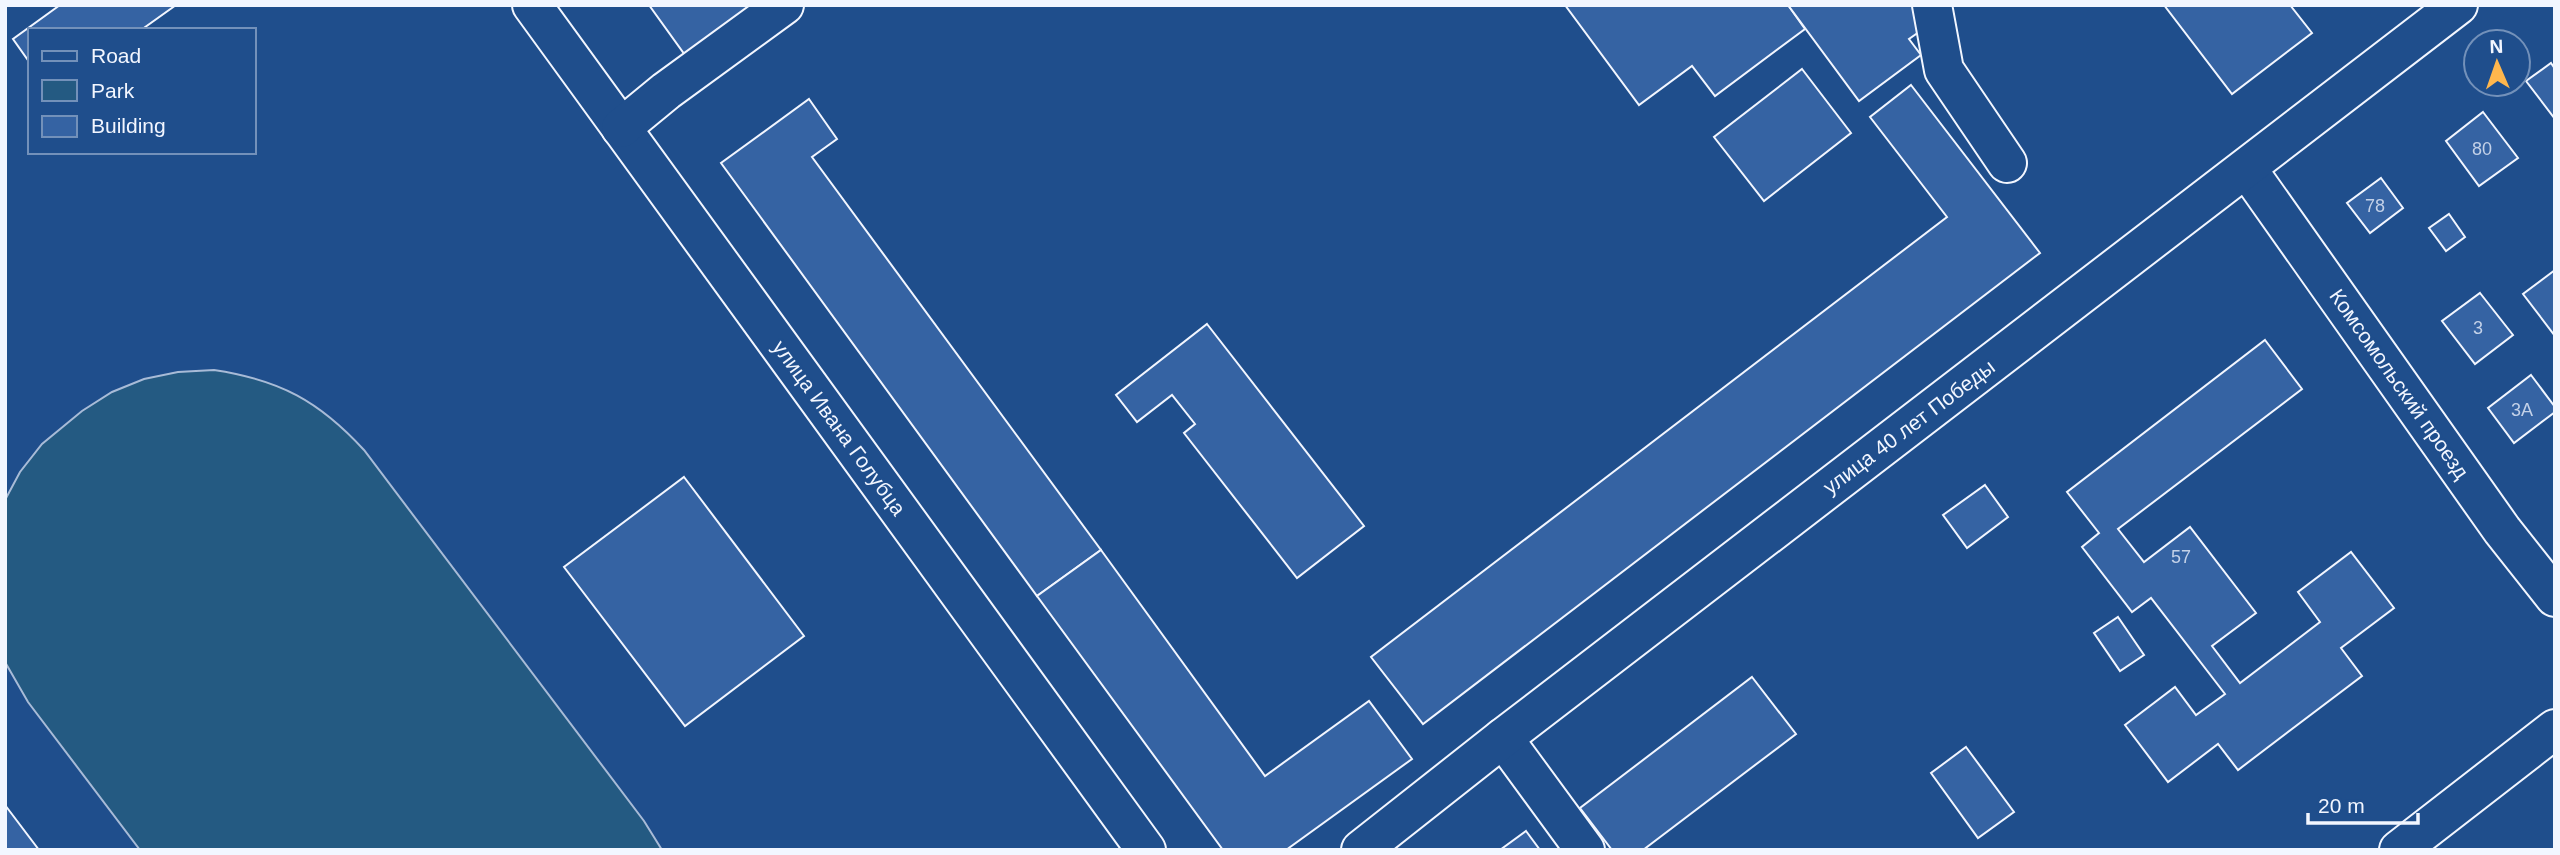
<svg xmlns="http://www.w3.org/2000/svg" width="2560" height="855" font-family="Helvetica,sans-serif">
<rect width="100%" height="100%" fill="#1f4e8c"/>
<path fill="#245a82" stroke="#a8bbd7" stroke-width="2" d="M214,370C280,380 319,401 364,450L644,821L662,850H140L28,702L5,662V500L20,472L42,444L82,411L112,392L144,379L178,372Z"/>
<g fill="#3563a3" stroke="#f2f6ff" stroke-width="2">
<path d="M60,5H176L141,30H30V63L13,39Z"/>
<path d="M649,5H754L685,55Z"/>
<path d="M1565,5H1788L1805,29L1715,96L1692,66L1639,105Z"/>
<path d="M1788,5H1914L1929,25L1909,39L1921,55L1859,101Z"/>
<path d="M2164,5H2290L2312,33L2232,94Z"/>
<path d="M2551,63L2555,69V119L2526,81Z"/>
<path d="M1802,69L1851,133L1764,201L1714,137Z"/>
<path d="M1911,85L2040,253L1423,724L1371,657L1947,217L1870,117Z"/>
<path d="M809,99L837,139L812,157L1101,550L1037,596L721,163Z"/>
<path d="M2483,112L2518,158L2479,186L2446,141Z"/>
<path d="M2381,178L2403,208L2370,233L2347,203Z"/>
<path d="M2449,214L2465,237L2446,251L2429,228Z"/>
<path d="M2555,270V336L2523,294Z"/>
<path d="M2480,293L2513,335L2475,364L2442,321Z"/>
<path d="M1207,324L1364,526L1297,578L1184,433L1195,424L1172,395L1137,422L1116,395Z"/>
<path d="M2265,340L2302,389L2118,529L2144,562L2190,527L2256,613L2212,646L2240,683L2320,622L2298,592L2351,552L2394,608L2341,648L2362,676L2238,770L2218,744L2168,782L2125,725L2175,687L2196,715L2225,694L2151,598L2132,612L2082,547L2099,533L2067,492Z"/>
<path d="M2531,375L2555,407V412L2514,443L2488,408Z"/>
<path d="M684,477L804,636L685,726L564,567Z"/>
<path d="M1985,485L2008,517L1967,548L1943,515Z"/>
<path d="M1101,550L1265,776L1369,701L1412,759L1286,850H1223L1037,596Z"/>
<path d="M2118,617L2144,655L2120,671L2094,633Z"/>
<path d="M1752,677L1796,734L1643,850H1612L1580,808Z"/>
<path d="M1966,747L2014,812L1978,838L1931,773Z"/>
<path d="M5,805L39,850H5Z"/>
<path d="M1526,831L1540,850H1500Z"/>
</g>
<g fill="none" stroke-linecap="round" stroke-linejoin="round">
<defs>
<g id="minor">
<path d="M532,5L1146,850"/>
<path d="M1932,5L1944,70L2007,163"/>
<path d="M621,128L666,91L784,5"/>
<path d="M2247,169L2502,530L2555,597"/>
<path d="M1503,738L1585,850"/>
<path d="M1361,850L1503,738L2458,5"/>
<path d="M2399,850L2555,729"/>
</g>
</defs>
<use href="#minor" stroke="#f2f6ff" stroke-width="42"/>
<use href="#minor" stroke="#1f4e8c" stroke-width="38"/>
</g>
<g text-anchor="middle" stroke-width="5" stroke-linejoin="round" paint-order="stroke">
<g font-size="18" fill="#c3d1e8">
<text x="2482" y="155">80</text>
<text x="2375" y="212">78</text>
<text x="2478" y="334">3</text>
<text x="2522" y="416">3А</text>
<text x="2181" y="563">57</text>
</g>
<g font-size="21" fill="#f2f6ff" stroke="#1f4e8c">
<text transform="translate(2399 384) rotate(55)" y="7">Комсомольский проезд</text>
<text transform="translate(1909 427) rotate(-37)" y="7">улица 40 лет Победы</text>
<text transform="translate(839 428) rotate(54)" y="7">улица Ивана Голубца</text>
</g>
</g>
<rect width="2560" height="855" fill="none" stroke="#f2f6ff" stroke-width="14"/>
<rect x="28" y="28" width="228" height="126" fill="#1f4e8c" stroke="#7391ba" stroke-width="2"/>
<rect x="42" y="51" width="35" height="10" fill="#1f4e8c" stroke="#7391ba" stroke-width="2"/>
<text x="91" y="63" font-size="21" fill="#f2f6ff">Road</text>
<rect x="42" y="80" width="35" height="21" fill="#245a82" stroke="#7391ba" stroke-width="2"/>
<text x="91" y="98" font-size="21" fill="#f2f6ff">Park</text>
<rect x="42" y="116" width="35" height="21" fill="#3563a3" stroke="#7391ba" stroke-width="2"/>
<text x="91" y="133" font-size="21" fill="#f2f6ff">Building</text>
<g transform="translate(2497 63) rotate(358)"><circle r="33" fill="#1f4e8c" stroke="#7391ba" stroke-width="2"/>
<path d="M0-5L12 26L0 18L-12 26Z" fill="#ffb74d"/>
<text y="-10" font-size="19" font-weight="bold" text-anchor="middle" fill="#f2f6ff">N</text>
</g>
<path d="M2308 813v10h110v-10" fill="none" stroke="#f2f6ff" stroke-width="3.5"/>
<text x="2318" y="813" font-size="21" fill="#f2f6ff" stroke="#1f4e8c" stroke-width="5" paint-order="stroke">20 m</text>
</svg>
